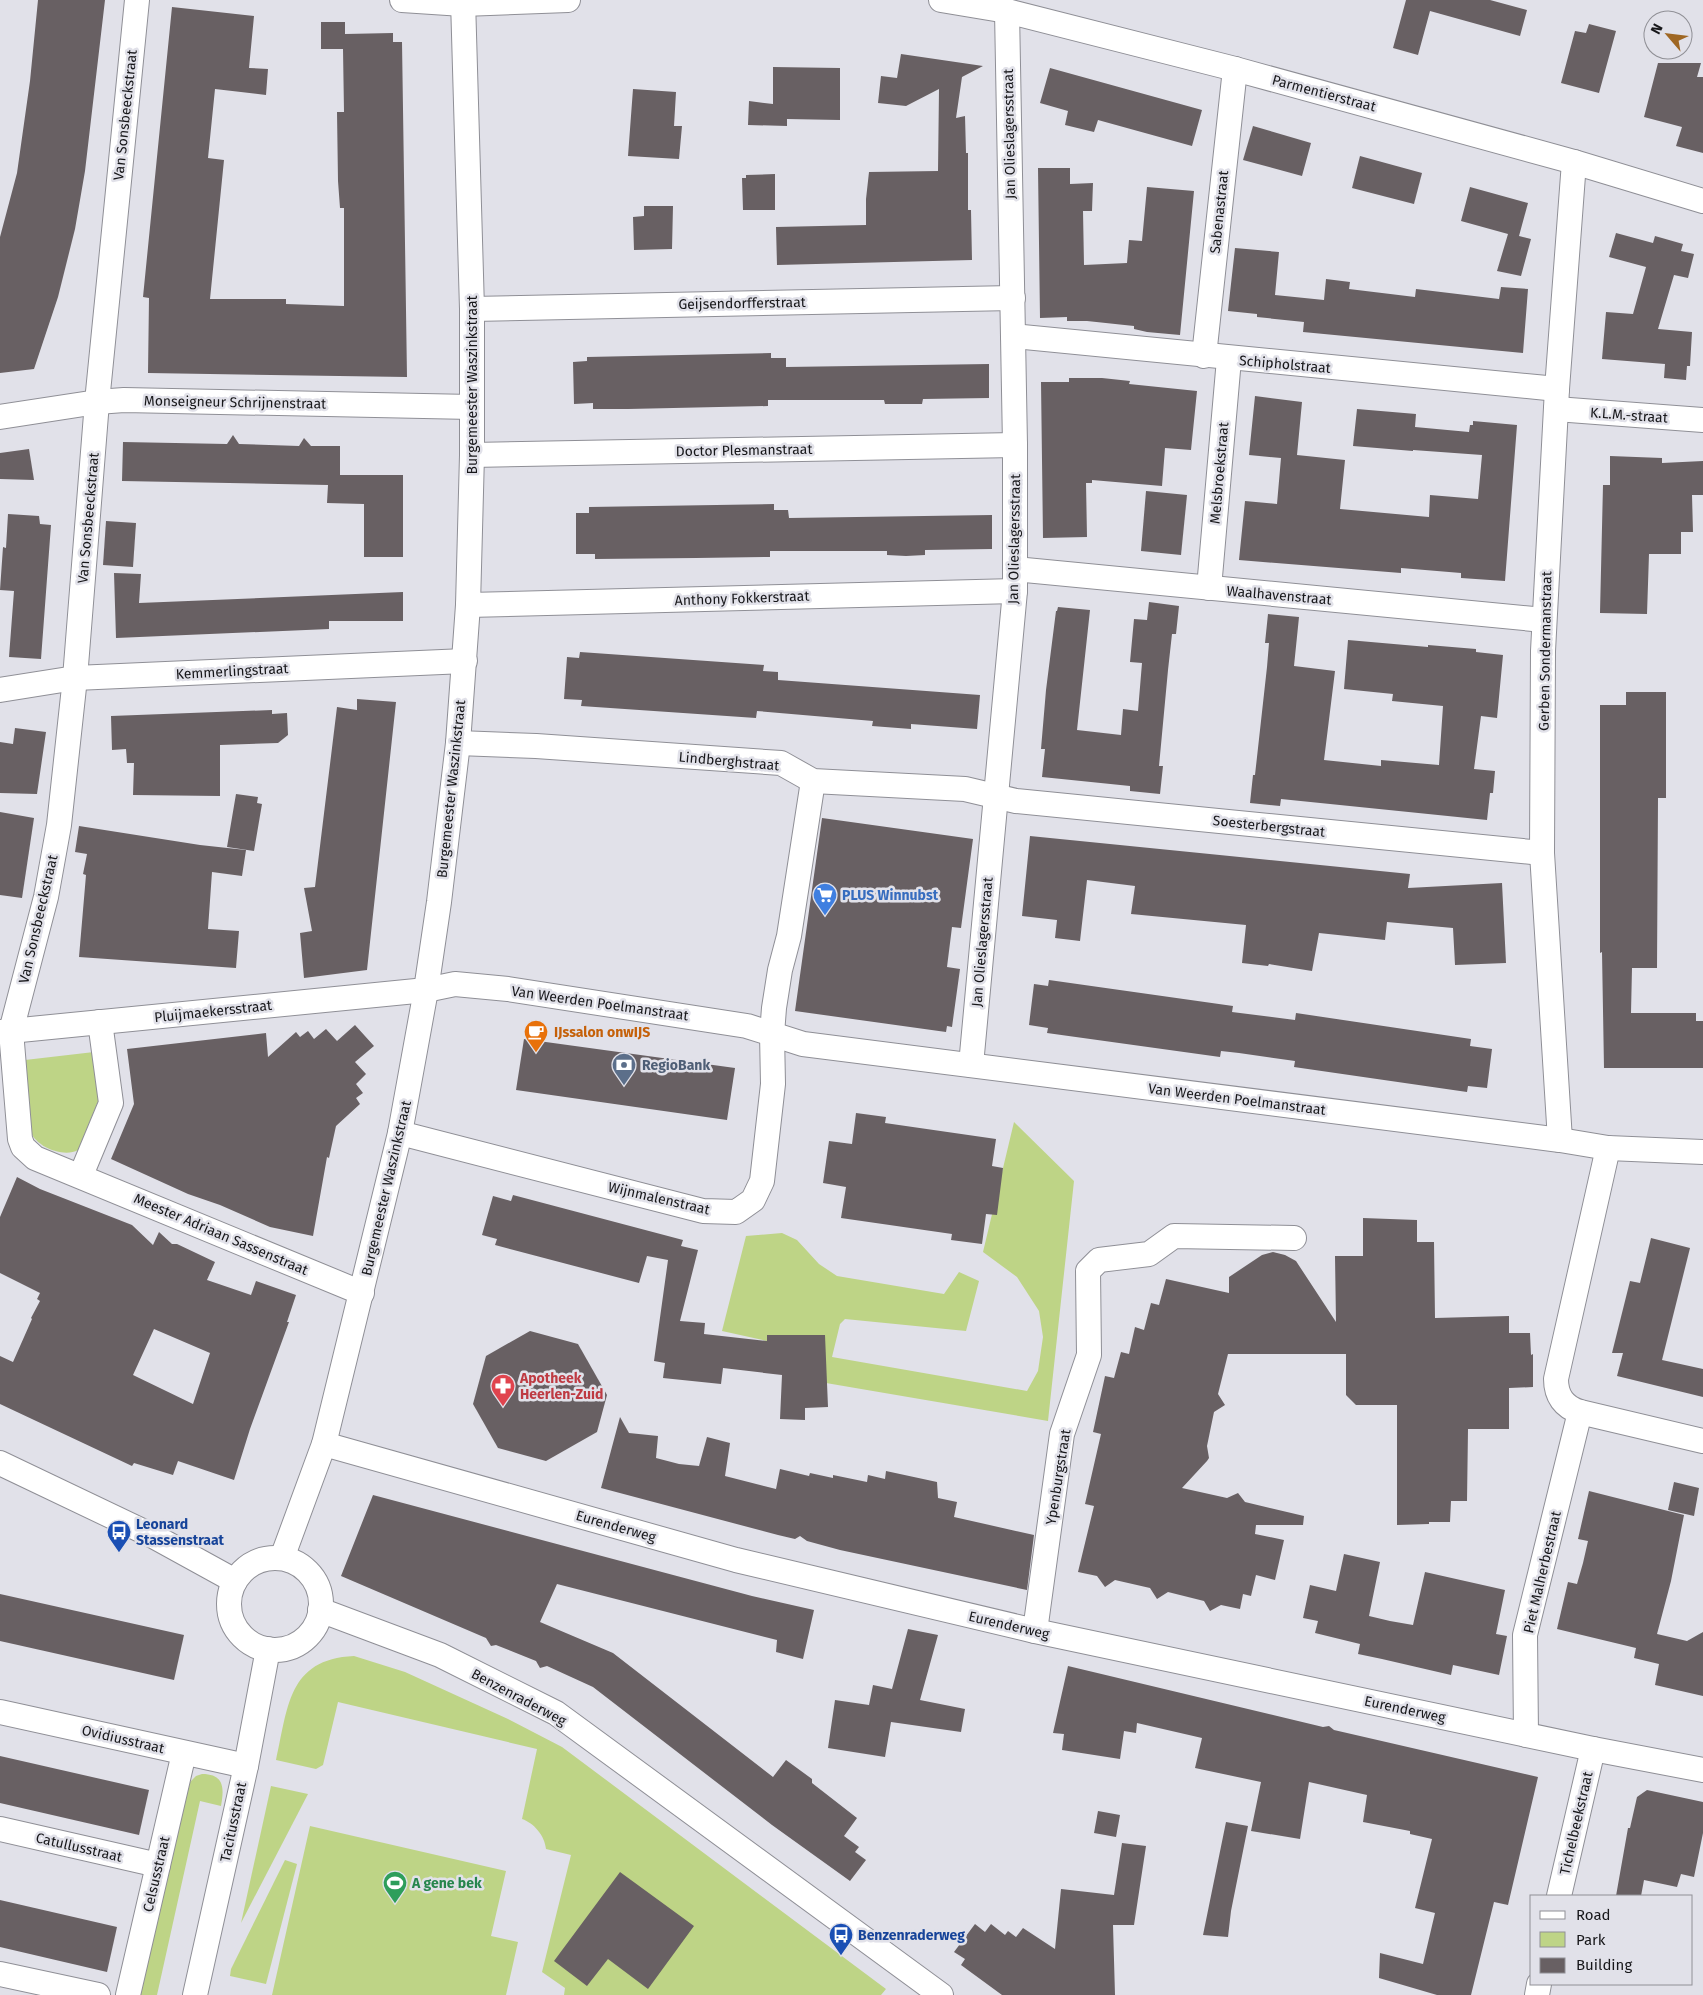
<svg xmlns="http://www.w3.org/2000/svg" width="1703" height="1995" font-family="'Fira Sans',sans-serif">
<rect width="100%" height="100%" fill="#e1e1e9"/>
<g fill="#bed486">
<path d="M94,1052L99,1099L78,1150C64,1158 36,1147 31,1132L25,1060Z"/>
<path d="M1014,1122L1074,1181L1048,1421L826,1383L812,1351L722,1331L746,1236L782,1233L797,1240L819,1264L837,1276L944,1294L959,1272L979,1281L966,1331L845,1319L840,1324L832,1357L1027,1391L1038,1371L1043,1337L1039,1311L1017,1277L983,1252Z"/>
<path d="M354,1656L405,1672L508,1719L562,1747L886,1989L881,1995H564L565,1988L542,1972L571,1855L546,1849C545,1836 534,1823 522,1819L537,1749L338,1702L323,1765L316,1769L276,1760C288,1709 287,1659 354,1656Z"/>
<path d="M202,1774C225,1774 224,1789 221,1806L200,1801L157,1995H139L187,1785L196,1776Z"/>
<path d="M271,1786L308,1794L241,1923Z"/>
<path d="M310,1826L506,1871L491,1936L518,1942L506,1995H272Z"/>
<path d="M285,1860L297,1864L266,1984L230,1976L231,1969Z"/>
</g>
<g fill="#686063" fill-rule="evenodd">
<path d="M38,0H105L85,171L75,229L58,297L34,369L0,373V237L17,173L30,81Z"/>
<path d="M1406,0H1490L1527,10L1520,36L1430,11L1418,55L1393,48Z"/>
<path d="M172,7L254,16L249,68L268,69L266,95L215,89L208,158L224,160L210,299H286V304L344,306V208H340L338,181L337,112H344L343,49H321V22H345V34L393,33V42H402L407,377L148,373L149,298L143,297Z"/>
<path d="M1589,24L1616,31L1599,93L1561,83L1575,31L1586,33Z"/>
<path d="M901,54L983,66L962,77L956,118L965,116L966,153H968V210H971L972,260L777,265L776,227L866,225V199L869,172L938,171L939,89L906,106L878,103L881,76L897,78Z"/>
<path d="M1658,63H1701L1697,77H1703V153L1676,146L1682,127L1644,117Z"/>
<path d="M773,67L840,68V120L787,119V126L748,125L749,101L773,104Z"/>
<path d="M1050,68L1202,110L1192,146L1098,120L1094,132L1065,125L1068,111L1040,103Z"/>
<path d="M633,89L676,92L674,126H682L679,159L628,156Z"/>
<path d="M1253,126L1311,143L1302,176L1243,160Z"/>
<path d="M1360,156L1422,173L1414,204L1352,188Z"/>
<path d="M1038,168H1070V184L1093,183L1092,211H1083L1084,265L1127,263L1129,240L1142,241L1147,187L1194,191L1180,335L1147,332L1134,329V326L1087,321H1067V317L1040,318Z"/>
<path d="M775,174V210H743L742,178H746V175Z"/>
<path d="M1470,187L1528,203L1519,236L1531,239L1521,276L1497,271L1508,234L1461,221Z"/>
<path d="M644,206H673L672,249L634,250L633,217L644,216Z"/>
<path d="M1616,233L1653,243L1655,236L1683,244L1681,251L1694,254L1688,278L1674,275L1658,329L1692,332L1690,366H1687L1686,380L1664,378L1665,364L1602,359L1606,312L1633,314L1646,267L1609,257Z"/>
<path d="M1235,248L1279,252L1275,295L1324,300L1326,279L1350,282L1349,289L1415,297L1416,289L1499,299L1501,287L1528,289L1523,353L1303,332L1304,322L1257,317V314L1228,311Z"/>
<path d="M771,353V358H786V367L989,364V398L923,399L922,404H885L884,400H768V406L628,409H593V403L574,404L573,362L587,361V357Z"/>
<path d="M1069,378H1102L1130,381L1129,384L1197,391L1191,450L1165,448L1162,486L1092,480V483H1086L1087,537L1043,538L1041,382H1069Z"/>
<path d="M1255,396L1302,402L1297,455L1345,460L1340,509L1429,517L1430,495L1478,499L1482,455L1413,450V451L1353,446L1357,409L1416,414L1415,427L1469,432L1470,425H1473V421L1517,425L1505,581L1461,578V573L1401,568V573L1239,560L1245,501L1277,504L1281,458L1249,455Z"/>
<path d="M233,435L239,444L299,446L304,438L311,446H340V475H403V557H364V504L327,503L328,485L122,481L123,442L227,444Z"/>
<path d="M29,449L34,480L0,479V453Z"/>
<path d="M1610,456L1662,458V463L1703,461V495H1692L1693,532H1681V554H1649L1647,614L1600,613L1603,485H1610Z"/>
<path d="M1146,491L1187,495L1181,555L1141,551Z"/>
<path d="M774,504V510H788L789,518L992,515V549L925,550V555L906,556L887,555V551H770V557L696,558L595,559V554H576V513H589V507Z"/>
<path d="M8,514L39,516L40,524L51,525L41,659L9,657L14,591L0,590L3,547L6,548Z"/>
<path d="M106,521L136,523L133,567L103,565Z"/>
<path d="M114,573L141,574L139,603L403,592V621H329V629L116,638Z"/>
<path d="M1149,602L1179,606L1176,634H1172L1168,670L1159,766H1163L1160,794L1130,791V786L1042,777L1045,749H1041L1046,690L1056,611H1057L1058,607L1090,610L1077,730L1121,735L1123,709L1138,711L1142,663L1130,662L1134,619L1147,620Z"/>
<path d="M1268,614L1299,617L1294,666L1335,671L1324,760L1381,766V760L1439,765L1443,706L1392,701L1393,694L1344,689L1348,640L1428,647V645L1476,649V652L1503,655L1497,718L1481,716L1474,769L1495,771L1493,793H1490L1487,820L1281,799L1280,806L1250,803L1253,775H1255L1267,667L1269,643H1265Z"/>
<path d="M580,652L764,665L763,671L778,672V680L980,695L977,729L911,724V729L872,726L873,721L757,711L756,718L581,706L582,700L564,699L567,657L579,658Z"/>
<path d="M1626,692H1666V798H1658L1657,968H1632L1631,1013H1696V1021H1703V1068H1604L1602,952L1600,953V705H1626Z"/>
<path d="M357,699L396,702L367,970L304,978L300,933L312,931L304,888L315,887L337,707L357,710Z"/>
<path d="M272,710V714L287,713L288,735L278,743L220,745V796L133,795L134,763H127L126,749L112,750L111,716Z"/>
<path d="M15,728L46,732L37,794L0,793V742L13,744Z"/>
<path d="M236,794L258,797L257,803L262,804L254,851L227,847Z"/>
<path d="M0,812L34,818L22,898L0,895Z"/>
<path d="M822,818L973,839L961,928L952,927L947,967L960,969L952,1027L947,1026L946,1032L795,1011Z"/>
<path d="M79,826L200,845L246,850L242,876L212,872L208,929L239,931L236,968L79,957L86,875L83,874L87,854L75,852Z"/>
<path d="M1030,836L1410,874L1408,888L1502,883L1506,963L1455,965L1453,928L1387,922L1385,940L1319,933L1312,971L1269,964L1268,966L1242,963L1246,925L1131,914L1135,886L1087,880L1080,941L1055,938L1057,920L1022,916Z"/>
<path d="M1049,980L1233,1006L1232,1012L1295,1020L1296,1013L1471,1039L1470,1046L1492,1049L1487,1088L1468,1086L1467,1092L1294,1067L1295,1061L1239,1053L1221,1051L1220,1057L1047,1033L1048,1028L1029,1025L1034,984L1048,986Z"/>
<path d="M355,1025L374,1046L355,1062L366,1074L356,1084L363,1093L356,1098L360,1104L336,1126L329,1158L327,1157L313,1236L270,1227L220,1205L188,1194L111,1159L134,1104L127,1049L266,1033L268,1057L296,1032L300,1037L308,1031L314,1039L326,1029L337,1041Z"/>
<path d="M524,1039L735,1068L727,1120L516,1090Z"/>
<path d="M856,1113L886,1117L885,1123L996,1139L992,1166L1003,1168L997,1215L986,1214L982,1244L951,1240L952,1234L841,1218L846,1187L823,1183L829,1141L852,1144Z"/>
<path d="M17,1177L40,1189L132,1225L153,1245L159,1232L172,1244H177L215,1262L207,1280L251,1295L256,1281L296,1295L287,1322H289L250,1429L234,1480L178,1461L173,1475L134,1463L132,1466L0,1404V1356L13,1362L32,1319L31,1318L40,1301L37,1299L40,1293L0,1273V1217ZM154,1329L210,1353L193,1404L133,1375Z"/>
<path d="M513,1195L683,1240L681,1246L698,1250L680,1321L705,1323L704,1334L767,1341V1335H825L828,1407L805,1408V1420L780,1419L782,1375L723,1368L721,1384L663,1378L665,1363L654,1361L668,1260L647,1256L639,1283L495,1245L497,1239L482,1235L493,1196L511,1201Z"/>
<path d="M1363,1218L1417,1220V1242H1434L1435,1318L1509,1316V1333H1530L1531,1355L1533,1354V1387L1509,1388V1429H1468L1467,1501H1451L1450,1522H1429V1524L1397,1525V1405H1356L1346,1395V1354H1228L1218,1394L1225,1405L1214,1412L1207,1446L1209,1458L1207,1461L1182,1488L1227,1498L1238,1493L1245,1502L1304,1516L1303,1525H1256L1255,1534L1284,1540L1275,1580L1256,1575L1251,1596L1243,1594L1240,1609L1221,1605L1210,1611L1204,1601L1168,1592L1157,1599L1150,1588L1115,1580L1105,1587L1097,1576L1078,1572L1094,1506L1085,1504L1101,1434L1093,1432L1105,1376L1114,1378L1121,1352L1129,1354L1135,1327L1144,1330L1151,1303L1159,1305L1166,1279L1229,1293V1277L1262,1255L1273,1252L1285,1255L1296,1261L1336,1322L1335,1256H1363Z"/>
<path d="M1651,1238L1690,1248L1662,1360L1703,1369V1397L1617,1376L1623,1353H1612L1630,1281L1640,1283Z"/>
<path d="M530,1331L578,1344L607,1395L597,1432L546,1461L498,1448L473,1404L486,1356Z"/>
<path d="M620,1417L629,1433L658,1436L656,1458L679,1464L699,1466L707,1437L730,1443L725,1476L776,1489L780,1469L809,1476L810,1473L833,1478V1475L867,1482L868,1475L885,1479L886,1471L937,1482L938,1498L957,1502L954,1517L1034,1535L1027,1590L840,1550L807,1541L800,1536L795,1539L778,1535L601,1488Z"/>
<path d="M1674,1482L1699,1488L1694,1516L1668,1510Z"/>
<path d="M1589,1491L1684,1515L1671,1581L1657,1634L1687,1641L1703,1632V1696L1655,1685L1659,1664L1634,1658L1636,1648L1557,1629L1568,1582L1577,1584L1583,1563L1588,1541L1578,1539Z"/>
<path d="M373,1495L752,1596L814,1610L803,1659L776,1652L777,1640L557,1584L540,1622L613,1653L773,1777L786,1760L812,1779V1783L857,1818L844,1836L859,1847L855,1852L866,1860L850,1881L772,1825L593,1687L547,1666L540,1668L536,1661L496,1645L491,1646L486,1638L341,1576Z"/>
<path d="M1344,1554L1380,1562L1369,1616L1390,1621L1413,1625L1425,1572L1505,1590L1496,1634L1507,1636L1499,1675L1453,1665L1451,1675L1382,1659L1358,1654L1360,1644L1315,1633L1318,1621L1303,1618L1310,1585L1336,1591Z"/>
<path d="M0,1594L184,1635L174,1680L0,1641Z"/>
<path d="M908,1629L938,1635L920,1700L965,1709L961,1732L891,1722L885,1757L828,1748L835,1700L869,1705L873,1685L892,1689Z"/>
<path d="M1068,1666L1323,1727L1329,1726L1334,1730L1538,1777L1508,1905L1494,1902L1471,1995H1437L1379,1978L1380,1953L1423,1964L1435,1913L1415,1908L1432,1839L1410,1834V1831L1363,1822L1367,1795L1309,1782L1300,1839L1251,1831L1261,1782L1195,1768L1202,1738L1137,1723L1136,1733L1124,1731L1120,1759L1062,1750L1064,1734L1053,1733Z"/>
<path d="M0,1756L149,1790L139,1835L0,1803Z"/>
<path d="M1647,1790L1703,1802V1833L1694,1877L1681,1874L1677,1887L1644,1880L1641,1896H1616L1628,1828H1630L1637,1797Z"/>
<path d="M1098,1811L1120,1815L1116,1837L1094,1833Z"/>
<path d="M1226,1822L1248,1826L1231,1911L1228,1937L1203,1935Z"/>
<path d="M1122,1843L1146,1846L1134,1925H1113L1115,1995H1002L961,1965L965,1959L954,1952L975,1924L985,1932L991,1924L1005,1935L1008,1931L1016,1937L1023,1928L1055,1949L1061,1889L1114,1895Z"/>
<path d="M620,1872L694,1926L648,1989L608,1959L587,1986L554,1961Z"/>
<path d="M0,1900L117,1927L107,1972L0,1947Z"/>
</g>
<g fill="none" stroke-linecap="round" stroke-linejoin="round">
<defs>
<g id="minor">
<path d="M137,0L97,402L75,678L59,825L46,897L11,1031L20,1139L23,1147L35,1158L362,1293"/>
<path d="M402,0L463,4L568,0"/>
<path d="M941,0L1007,11L1235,69L1574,162L1703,201"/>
<path d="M472,309L1013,298"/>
<path d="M1013,336L1557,389"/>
<path d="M1204,356L1235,69"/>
<path d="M1556,409L1703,420"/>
<path d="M0,417L97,402L124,400L472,407"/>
<path d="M472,455L1015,445"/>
<path d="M1015,569L1544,620"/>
<path d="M1209,588L1229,359"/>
<path d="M468,605L1015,591"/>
<path d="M0,690L75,678L465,661"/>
<path d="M458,743L536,746L781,763L813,781L965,789L1016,801L1542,853"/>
<path d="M0,1032L426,990L455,984L508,989L747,1026L803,1044L1560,1140L1608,1148L1703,1152"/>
<path d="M971,1065L1015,591V445L1007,11"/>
<path d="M400,1133L703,1211L736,1212L753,1200L762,1181L773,1084L772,1034L774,1008L780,970L789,936L813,781"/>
<path d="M1560,1140L1542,853L1543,651L1557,389L1574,162"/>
<path d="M1608,1148L1556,1379C1556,1396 1564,1407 1580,1412L1703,1441"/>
<path d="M81,1175L111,1103L100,1022"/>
<path d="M324,1444L736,1560L1035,1631L1593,1749L1703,1770"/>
<path d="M0,1463L155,1537L235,1581"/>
<path d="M282,1558L324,1444L400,1133L426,990L439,902L458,743L468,605L472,455V309L463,0"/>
<circle cx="275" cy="1604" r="46"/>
<path d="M320,1610L440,1655L556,1713L941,1995"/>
<path d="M1035,1631L1062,1434L1089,1355L1088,1271L1099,1260L1149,1254L1174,1236L1294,1238"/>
<path d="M0,1712L246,1766"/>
<path d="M1526,1735L1525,1635L1580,1412"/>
<path d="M0,1829L158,1865"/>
<path d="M1559,1896L1593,1749"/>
<path d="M0,1974L98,1995"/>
<path d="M128,1995L184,1753"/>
<path d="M195,1995L246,1766L268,1649"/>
<path d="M1537,1995L1539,1984"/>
</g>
</defs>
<use href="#minor" stroke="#8f8f96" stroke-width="26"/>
<use href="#minor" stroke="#fff" stroke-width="24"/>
</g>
<defs>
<symbol id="supermarket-pin" viewBox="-11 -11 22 30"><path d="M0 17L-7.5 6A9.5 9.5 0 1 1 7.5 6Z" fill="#3f7fe0" stroke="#e1e1e9"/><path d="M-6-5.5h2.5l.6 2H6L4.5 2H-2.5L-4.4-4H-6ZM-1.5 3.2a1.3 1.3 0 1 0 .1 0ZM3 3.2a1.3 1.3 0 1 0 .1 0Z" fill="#fff"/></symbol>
<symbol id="cafe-pin" viewBox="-11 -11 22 30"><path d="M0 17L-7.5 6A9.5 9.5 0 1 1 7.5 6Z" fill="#e8710a" stroke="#e1e1e9"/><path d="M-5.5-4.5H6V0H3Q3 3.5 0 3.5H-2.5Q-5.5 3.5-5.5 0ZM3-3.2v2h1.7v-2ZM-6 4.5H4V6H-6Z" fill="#fff"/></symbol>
<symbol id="bank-pin" viewBox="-11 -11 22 30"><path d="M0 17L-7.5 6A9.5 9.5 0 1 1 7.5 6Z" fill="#5c6f8a" stroke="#e1e1e9"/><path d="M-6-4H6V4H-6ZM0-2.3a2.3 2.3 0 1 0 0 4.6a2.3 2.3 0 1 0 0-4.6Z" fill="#fff"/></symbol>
<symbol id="pharmacy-pin" viewBox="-11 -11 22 30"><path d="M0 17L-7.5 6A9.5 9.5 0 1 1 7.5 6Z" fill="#e0444e" stroke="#e1e1e9"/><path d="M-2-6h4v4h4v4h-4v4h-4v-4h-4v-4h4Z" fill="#fff"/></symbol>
<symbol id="bus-pin" viewBox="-11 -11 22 30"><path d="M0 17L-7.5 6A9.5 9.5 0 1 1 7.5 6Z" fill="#1a4fb4" stroke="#e1e1e9"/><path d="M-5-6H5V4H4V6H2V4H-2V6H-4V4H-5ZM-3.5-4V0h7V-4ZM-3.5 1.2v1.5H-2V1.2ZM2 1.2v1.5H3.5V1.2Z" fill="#fff"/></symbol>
<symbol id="stadium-pin" viewBox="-11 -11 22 30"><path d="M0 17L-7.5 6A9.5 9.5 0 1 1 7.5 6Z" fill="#2e9e5b" stroke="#e1e1e9"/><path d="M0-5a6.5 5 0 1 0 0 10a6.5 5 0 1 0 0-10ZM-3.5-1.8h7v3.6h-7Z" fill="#fff"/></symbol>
</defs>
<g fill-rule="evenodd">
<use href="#supermarket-pin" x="811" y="881" width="28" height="38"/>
<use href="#cafe-pin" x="522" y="1018" width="28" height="38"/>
<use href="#bank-pin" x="610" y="1051" width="28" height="38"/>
<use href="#pharmacy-pin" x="489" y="1372" width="28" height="38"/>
<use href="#bus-pin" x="105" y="1518" width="28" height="38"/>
<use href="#stadium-pin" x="381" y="1869" width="28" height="38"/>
<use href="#bus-pin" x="827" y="1921" width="28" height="38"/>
</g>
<g text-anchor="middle" stroke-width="5" stroke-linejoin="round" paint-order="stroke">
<g font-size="14" fill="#17171a" stroke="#e1e1e9">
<text transform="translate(1324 93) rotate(15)" y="5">Parmentierstraat</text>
<text transform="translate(125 115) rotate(-84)" y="5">Van Sonsbeeckstraat</text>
<text transform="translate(1009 134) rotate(-91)" y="5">Jan Olieslagersstraat</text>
<text transform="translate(1219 212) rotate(-84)" y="5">Sabenastraat</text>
<text transform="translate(742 303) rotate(-1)" y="5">Geijsendorfferstraat</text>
<text transform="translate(1285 364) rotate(5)" y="5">Schipholstraat</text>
<text transform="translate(472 385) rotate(-90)" y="5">Burgemeester Waszinkstraat</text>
<text transform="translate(235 402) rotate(1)" y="5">Monseigneur Schrijnenstraat</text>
<text transform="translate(1629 415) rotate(4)" y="5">K.L.M.-straat</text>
<text transform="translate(744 450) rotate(-1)" y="5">Doctor Plesmanstraat</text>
<text transform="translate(1219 473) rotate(-85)" y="5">Melsbroekstraat</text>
<text transform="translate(88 518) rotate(-85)" y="5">Van Sonsbeeckstraat</text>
<text transform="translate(1014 539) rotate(-89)" y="5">Jan Olieslagersstraat</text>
<text transform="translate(1279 595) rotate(5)" y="5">Waalhavenstraat</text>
<text transform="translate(742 598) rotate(-2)" y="5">Anthony Fokkerstraat</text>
<text transform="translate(1545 651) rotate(-89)" y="5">Gerben Sondermanstraat</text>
<text transform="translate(232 671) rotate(-3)" y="5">Kemmerlingstraat</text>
<text transform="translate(729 761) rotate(5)" y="5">Lindberghstraat</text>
<text transform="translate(451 789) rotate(-84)" y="5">Burgemeester Waszinkstraat</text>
<text transform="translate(1269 826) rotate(6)" y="5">Soesterbergstraat</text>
<text transform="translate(38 919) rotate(-77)" y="5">Van Sonsbeeckstraat</text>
<text transform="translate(982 942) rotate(-85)" y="5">Jan Olieslagersstraat</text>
<text transform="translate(600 1003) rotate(8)" y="5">Van Weerden Poelmanstraat</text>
<text transform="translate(213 1011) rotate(-6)" y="5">Pluijmaekersstraat</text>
<text transform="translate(1237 1099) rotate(7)" y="5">Van Weerden Poelmanstraat</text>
<text transform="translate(386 1188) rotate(-77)" y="5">Burgemeester Waszinkstraat</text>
<text transform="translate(659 1198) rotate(13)" y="5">Wijnmalenstraat</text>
<text transform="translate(221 1234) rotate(23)" y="5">Meester Adriaan Sassenstraat</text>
<text transform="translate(1058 1477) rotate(-81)" y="5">Ypenburgstraat</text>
<text transform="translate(616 1526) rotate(16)" y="5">Eurenderweg</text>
<text transform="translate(1542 1572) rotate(-77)" y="5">Piet Malherbestraat</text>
<text transform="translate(1009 1625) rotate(13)" y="5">Eurenderweg</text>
<text transform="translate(519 1697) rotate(28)" y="5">Benzenraderweg</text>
<text transform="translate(1405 1709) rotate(12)" y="5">Eurenderweg</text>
<text transform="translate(123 1739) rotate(13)" y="5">Ovidiusstraat</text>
<text transform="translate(233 1822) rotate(-78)" y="5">Tacitusstraat</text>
<text transform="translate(1576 1823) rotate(-77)" y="5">Tichelbeekstraat</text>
<text transform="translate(79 1847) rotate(13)" y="5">Catullusstraat</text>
<text transform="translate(156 1874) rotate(-77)" y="5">Celsusstraat</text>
</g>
<g font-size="14" font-weight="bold" fill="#366cbe" stroke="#e1e1e9" text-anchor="start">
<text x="842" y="900">PLUS Winnubst</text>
</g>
<g font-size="14" font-weight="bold" fill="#c56008" stroke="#e1e1e9" text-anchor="start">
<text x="554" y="1037">IJssalon onwIJS</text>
</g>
<g font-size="14" font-weight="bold" fill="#4e5e75" stroke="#e1e1e9" text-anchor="start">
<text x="642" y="1070">RegioBank</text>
</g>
<g font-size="14" font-weight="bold" fill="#be3a42" stroke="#e1e1e9" text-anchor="start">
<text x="520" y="1383">Apotheek<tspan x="520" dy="16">Heerlen-Zuid</tspan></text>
</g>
<g font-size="14" font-weight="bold" fill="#164399" stroke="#e1e1e9" text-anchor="start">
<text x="136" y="1529">Leonard<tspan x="136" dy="16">Stassenstraat</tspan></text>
<text x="858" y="1940">Benzenraderweg</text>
</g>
<g font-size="14" font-weight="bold" fill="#27864d" stroke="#e1e1e9" text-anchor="start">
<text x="412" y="1888">A gene bek</text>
</g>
</g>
<rect x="1530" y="1895" width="162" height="90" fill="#e1e1e9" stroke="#909096"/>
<rect x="1540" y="1911" width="25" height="8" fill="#ffffff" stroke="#909096"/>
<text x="1576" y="1920" font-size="15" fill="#17171a">Road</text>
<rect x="1540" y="1932" width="25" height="15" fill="#bed486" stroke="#909096"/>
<text x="1576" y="1945" font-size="15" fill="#17171a">Park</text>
<rect x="1540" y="1958" width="25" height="15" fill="#686063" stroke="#909096"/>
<text x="1576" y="1970" font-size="15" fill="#17171a">Building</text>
<g transform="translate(1668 35) rotate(298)"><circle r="24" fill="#e1e1e9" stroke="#909096"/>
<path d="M0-4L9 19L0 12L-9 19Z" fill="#9f6723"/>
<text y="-8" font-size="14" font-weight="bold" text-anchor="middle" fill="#17171a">N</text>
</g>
</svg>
